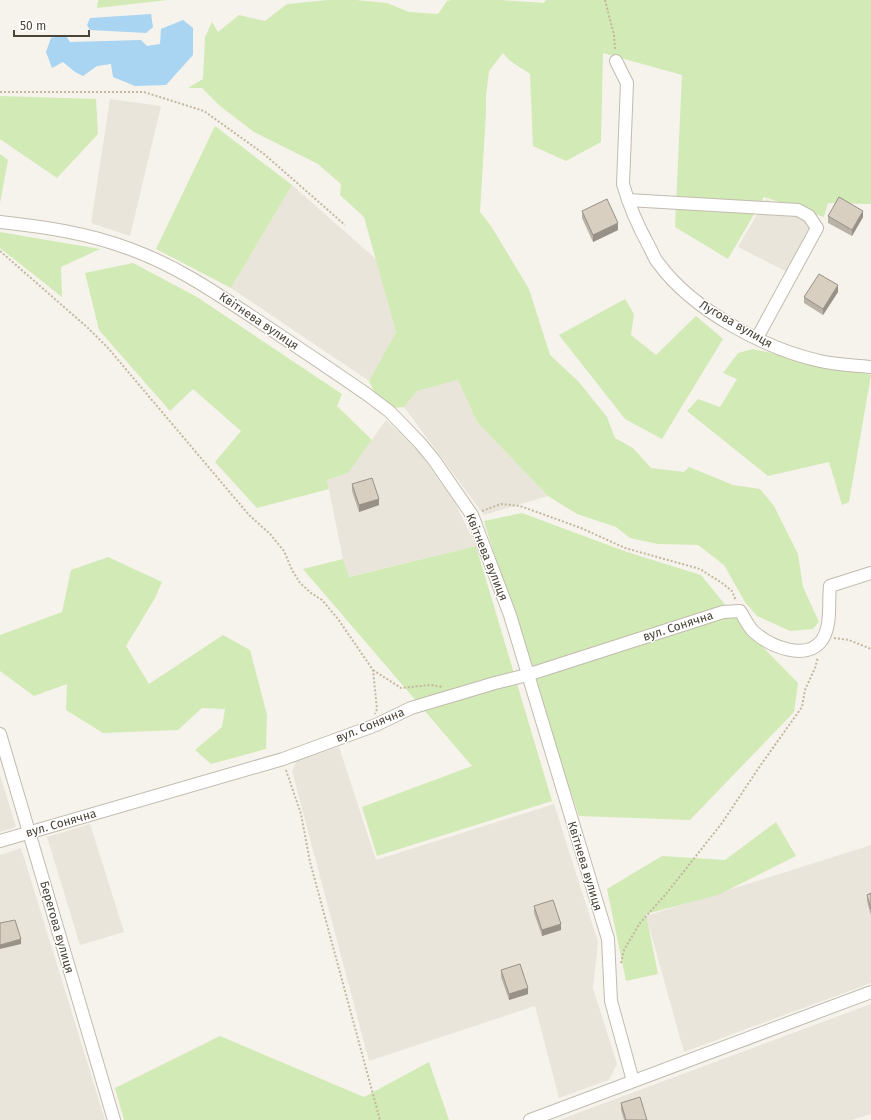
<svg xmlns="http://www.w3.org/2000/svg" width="871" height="1120" font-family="'Fira Sans',sans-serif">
<rect width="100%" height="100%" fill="#f6f3ec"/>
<g fill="#eae5da">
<path d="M110,99L161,106L130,236L91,223Z"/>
<path d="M292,185L376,259L396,332L369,381L231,288Z"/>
<path d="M766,199L813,224L787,272L738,247Z"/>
<path d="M458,380L477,422L548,496L484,515L404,407L417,391Z"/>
<path d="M386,420L417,449L454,501L476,546L348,577L343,559L327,480L348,473Z"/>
<path d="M339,747L376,860L554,804L598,942L593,988L617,1064L609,1080L559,1098L535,1006L369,1061L292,771L297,760Z"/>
<path d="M0,775L16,827L0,832Z"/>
<path d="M90,824L124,932L80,945L47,837Z"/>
<path d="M871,845V983L684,1052L646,916Z"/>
<path d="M21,848L105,1120H0V855Z"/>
<path d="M871,1004V1114L852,1120H559Z"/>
</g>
<g fill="#d2eab5">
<path d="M98,0H168L97,8Z"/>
<path d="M328,0H356L387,3L409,12L438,14L447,1L451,0H501L544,3L546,0H871V204L828,203L824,217L764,197L728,259L675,227L682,75L603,53L601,142L566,161L533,146L530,74L509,60L503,53L489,71L486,96V112L480,212L491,226L529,289L550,355L578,381L607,417L615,438L633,448L651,468L684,472L689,467L733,485L760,489L774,506L798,554L803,587L819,622L813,629L790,631L757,616L745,602L724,565L698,545L658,544L630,538L616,527L577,514L548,496L477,422L458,380L417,391L404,407L392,408L376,396L369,381L396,332L364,217L340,195L341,184L318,164L254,132L220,106L202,88H188L203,79L205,37L212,22L218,32L239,15L265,21L287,4Z"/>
<path d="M0,96L96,99L98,134L57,178L0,139Z"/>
<path d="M215,126L292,185L231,288L156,249Z"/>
<path d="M0,154L8,160L0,203Z"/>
<path d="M0,233V232L100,249L61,267L62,297L0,248Z"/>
<path d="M133,263L197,297L342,394L337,406L372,440L348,473L327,480L329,489L257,508L215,462L241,431L193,389L170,411L99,330L85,273Z"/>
<path d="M625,299L634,314L631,335L656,355L696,316L723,339L662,439L625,419L559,335Z"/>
<path d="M753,349L871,375L849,502L842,505L829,462L768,476L687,411L698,399L720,407L737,379L723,373L738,353Z"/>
<path d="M522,513L627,552L701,575L744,628L798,683L794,712L690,820L579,816L534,685L484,521Z"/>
<path d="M476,546L552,801L377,856L362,807L472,766L303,569L343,559L349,577Z"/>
<path d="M108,557L162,582L155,598L126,646L149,684L223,635L250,650L267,715L266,749L211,764L195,750L222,727L225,709L202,708L178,730L103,733L66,710L67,684L34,696L0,671V635L62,612L71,570Z"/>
<path d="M776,822L796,856L718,895L646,914L658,974L626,981L607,889L662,856L725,860Z"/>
<path d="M220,1036L364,1097L429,1062L449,1120H124L115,1088Z"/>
</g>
<g fill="#a9d4f2">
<path d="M151,14L153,27L146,33L90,30L87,25L90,18Z"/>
<path d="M183,20L193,28V55L166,85L135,86L113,77L111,64L97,66L83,76L75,72L63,62L52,68L46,52L51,38L65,35L70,42L141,40L147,46L160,44L161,29Z"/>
</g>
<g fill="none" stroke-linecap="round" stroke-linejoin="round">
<defs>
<g id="minor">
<path d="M616,61L627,83L623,184C629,206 639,228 650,248C653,254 655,260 659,264C693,310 765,349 820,361C836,365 854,365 871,367"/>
<path d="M628,200L798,210L809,216L817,228L757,338"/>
<path d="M0,222C45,227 88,233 130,249C177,266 216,293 257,320C293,344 329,368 365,393L389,411L420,443L434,460L472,515L510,615L608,939L611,1001L633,1081"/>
<path d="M0,734L114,1120"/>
<path d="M0,841L283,759L376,725L411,708L495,683L527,675L723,612L740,611C744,617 748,626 753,631C769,646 806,662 822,640C832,625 828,603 830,586L871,573"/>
<path d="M530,1120L871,992"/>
</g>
</defs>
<use href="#minor" stroke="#c2bbae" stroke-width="14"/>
<g stroke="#c4b79f" stroke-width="2" stroke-dasharray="2 2" stroke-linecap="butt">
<path d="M605,0L614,35L615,50"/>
<path d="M0,92H144L204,111L264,154L345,225"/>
<path d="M0,251L88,328L108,348L249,515L270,534L284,551L292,570L300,583L311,593L322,600L338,619L373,670L377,709L375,714"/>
<path d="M482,511L501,504L520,506L581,528L625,548L700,569L722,583L732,591L736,601"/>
<path d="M834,638L849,640L871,649"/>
<path d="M373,670L401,688L431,685L443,687"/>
<path d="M286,770L301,814L310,862L380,1120"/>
<path d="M621,963L624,950L640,923L666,894L722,823L760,766L802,707L805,690L815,668L818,657"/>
</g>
<use href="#minor" stroke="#fff" stroke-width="12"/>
</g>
<g fill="#bab2a6">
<path d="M582,211L618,230L593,242L582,218Z"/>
<path d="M828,216L863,217L852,236L828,223Z"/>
<path d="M838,292L823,315L804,303V297Z"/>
<path d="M352,484L379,505L359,512L352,491Z"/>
<path d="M871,893V916L867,901V895Z"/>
<path d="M534,906L561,930L542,936L534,913Z"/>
<path d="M501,970L528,994L509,1000L501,977Z"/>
<path d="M621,1103L647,1120H624L621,1110Z"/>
</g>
<g fill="#979187">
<path d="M863,211V217L852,236V230Z"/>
<path d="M618,223V230L593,242V235Z"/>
<path d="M838,285V292L823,315V309Z"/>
<path d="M379,499V505L359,512V505Z"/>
<path d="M561,924V930L542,936V930Z"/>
<path d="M21,939V944L0,949V945Z"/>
<path d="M528,988V994L509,1000V994Z"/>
</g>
<g fill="#d8cfc1" stroke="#979187">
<path d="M839,197L863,211L852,230L828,216Z"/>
<path d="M607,199L618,223L593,235L582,211Z"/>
<path d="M819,274L838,285L823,309L804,297Z"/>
<path d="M372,478L379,499L359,505L352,484Z"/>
<path d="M871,893V909L867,895Z"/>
<path d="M553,900L561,924L542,930L534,906Z"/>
<path d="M15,920L21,939L0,945V923Z"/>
<path d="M520,964L528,988L509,994L501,970Z"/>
<path d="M640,1097L647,1120H626L621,1103Z"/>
</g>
<g text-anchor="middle" stroke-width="3" stroke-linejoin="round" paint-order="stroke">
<g font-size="12" fill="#4b4439" stroke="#fff">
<text transform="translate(259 321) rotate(34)" y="4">Квітнева вулиця</text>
<text transform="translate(736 324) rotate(30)" y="4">Лугова вулиця</text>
<text transform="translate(487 557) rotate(68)" y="4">Квітнева вулиця</text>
<text transform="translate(678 626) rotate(-18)" y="4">вул. Сонячна</text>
<text transform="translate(370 725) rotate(-22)" y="4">вул. Сонячна</text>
<text transform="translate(61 823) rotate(-16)" y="4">вул. Сонячна</text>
<text transform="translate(585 866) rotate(73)" y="4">Квітнева вулиця</text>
<text transform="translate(57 927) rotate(74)" y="4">Берегова вулиця</text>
</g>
</g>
<path d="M14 30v6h75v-6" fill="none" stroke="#4b4439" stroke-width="2"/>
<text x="20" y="30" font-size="12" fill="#4b4439" stroke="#ffffff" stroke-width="3" paint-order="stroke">50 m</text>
</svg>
